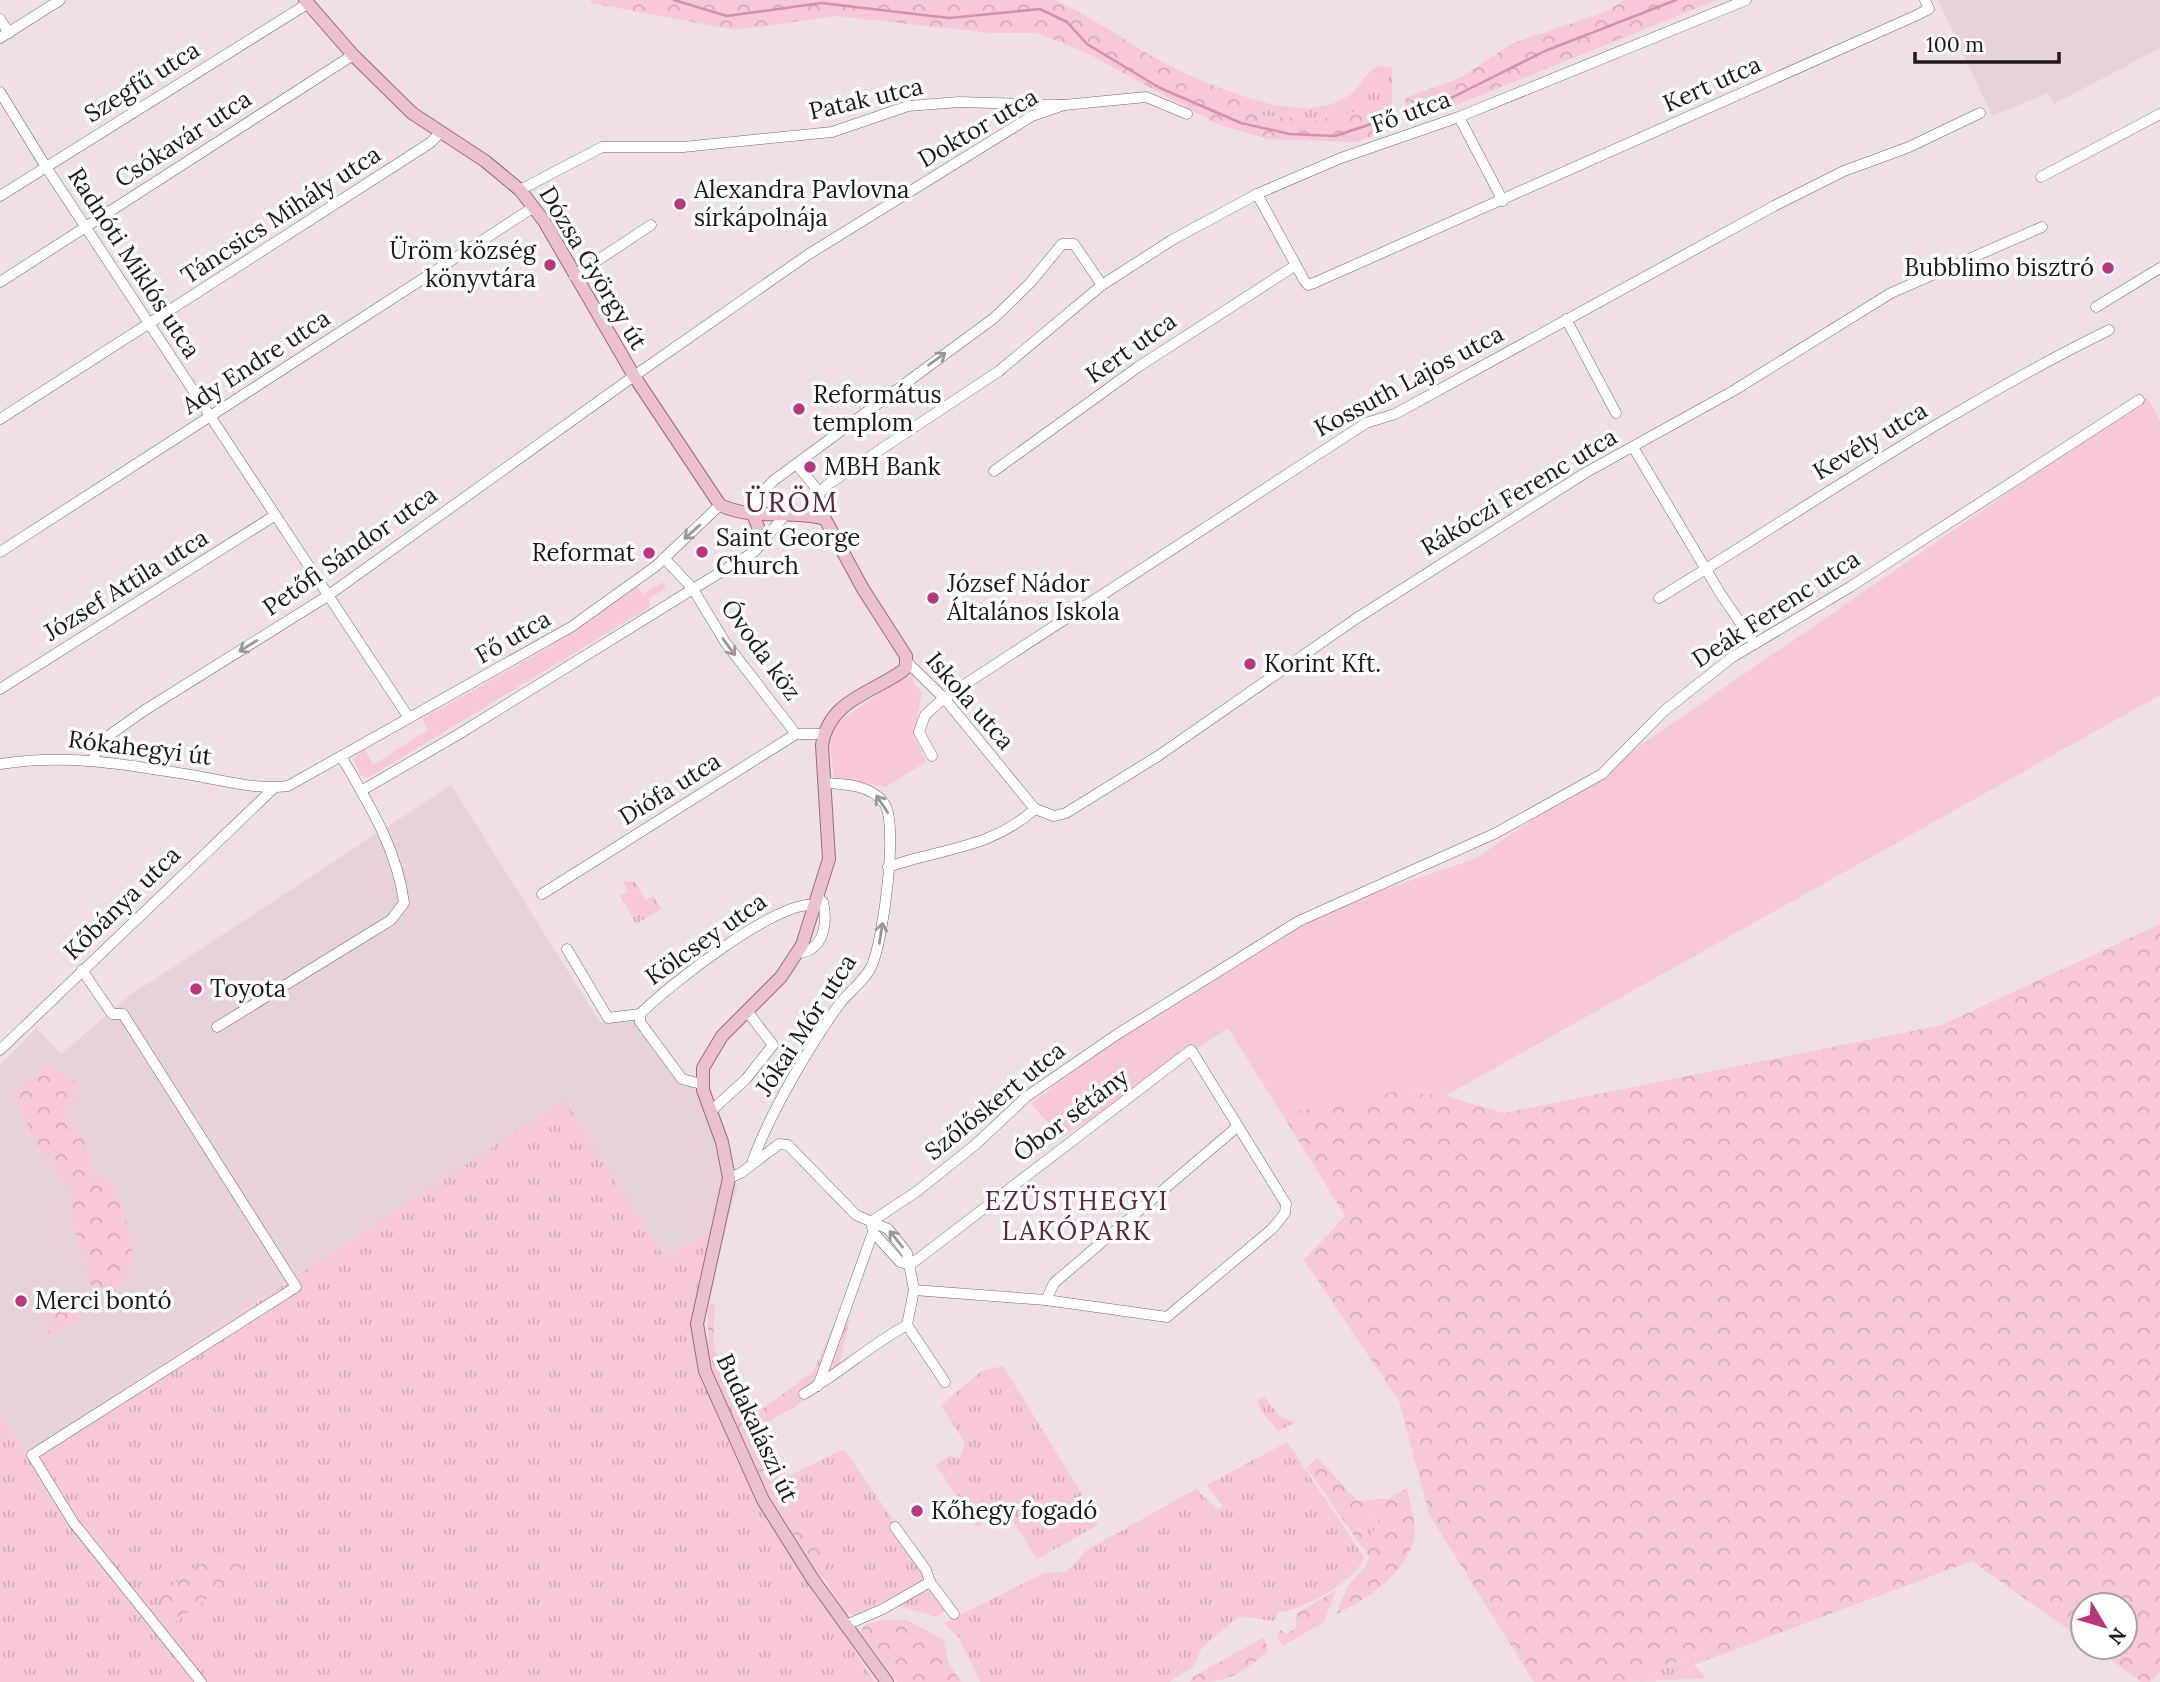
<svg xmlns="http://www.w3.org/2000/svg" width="2160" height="1682" font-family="Lora,serif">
<defs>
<pattern id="grass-tufts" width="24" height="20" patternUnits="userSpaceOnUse" patternTransform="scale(1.75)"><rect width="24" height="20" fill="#f6c8da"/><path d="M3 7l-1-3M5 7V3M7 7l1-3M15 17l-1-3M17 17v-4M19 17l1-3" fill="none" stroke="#d2abba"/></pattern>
<pattern id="forest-crowns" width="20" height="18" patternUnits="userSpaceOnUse" patternTransform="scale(1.75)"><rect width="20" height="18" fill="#f6c8da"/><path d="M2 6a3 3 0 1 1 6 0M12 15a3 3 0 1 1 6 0" fill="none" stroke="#d2abba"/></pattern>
</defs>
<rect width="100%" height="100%" fill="#efe0e5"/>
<g fill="#e8d2da">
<path d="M1938,0H2160V48L2054,104L2048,93L1992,116Z"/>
<path d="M451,785L600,1022L646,1019L685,1074L708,1081L730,1147L737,1188L728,1220L665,1258L295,1276L27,1454L0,1413V1065L36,1028L61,1054L129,996Z"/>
</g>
<g fill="url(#grass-tufts)">
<path d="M1381,66L1392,68V104L1317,120L1255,115L1252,99C1281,108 1323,115 1349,95C1363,85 1363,71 1381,66Z"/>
<path d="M623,881L635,882L646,900L653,896L661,909L636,924L620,895L628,892Z"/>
<path d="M564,1100L665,1258L728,1220L703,1323L719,1379L767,1481L759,1506L875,1682H0V1413L27,1454Z"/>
<path d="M1003,1366L1093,1512L1091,1515L1098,1525L1037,1559L1006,1510L977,1527L936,1465L949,1456L960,1458L965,1443L941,1405L982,1371Z"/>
<path d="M1265,1397L1280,1417L1296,1422L1278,1431L1259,1408L1258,1399Z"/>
<path d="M1287,1442L1364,1557C1357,1580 1302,1611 1279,1612L1273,1621L1240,1616L1202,1647L1194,1666L1169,1682H980L959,1638L944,1623L1044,1573L1066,1572L1087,1550L1196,1489L1218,1510L1223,1506L1207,1485Z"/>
<path d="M844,1449L893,1520V1529L926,1575L924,1580L856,1616L845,1612L831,1590L775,1483Z"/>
<path d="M1377,1499H1388L1365,1550L1359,1543Z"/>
<path d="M918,1592H930L946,1610L937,1617L896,1605Z"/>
<path d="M1703,1652L1707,1660L1694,1665L1706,1678L1629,1682Z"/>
</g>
<g fill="url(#forest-crowns)">
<path d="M591,0H1055C1089,16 1117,35 1148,54C1181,74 1216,87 1252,99L1256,115L1317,120L1392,104L1395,122L1384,132L1356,142L1268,139L1217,124L1085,52L1038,33H990L837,16L735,30L591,3Z"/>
<path d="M1624,0H1717L1409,124L1405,98L1460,78L1513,43L1606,12Z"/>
<path d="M2160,924V1671L2150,1682H2142L2093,1647H2125V1605H2083V1640L1972,1561L1707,1660L1702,1652L1629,1682H1534L1429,1514L1399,1401L1304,1260L1345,1216L1282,1114L1396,1091L1445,1096L1504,1113L1942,1025Z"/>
<path d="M46,1066L72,1077L79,1091L64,1117L84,1140L94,1174L109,1179C121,1205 148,1260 120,1285C114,1291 103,1294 95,1297L72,1222L71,1188L37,1146L14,1093Z"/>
<path d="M715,1303L713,1341L717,1357L767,1469L760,1473C732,1418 701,1368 709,1304Z"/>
<path d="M60,1304L77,1307L80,1319L48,1336L50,1326L43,1316L49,1307Z"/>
<path d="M838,1315L850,1320C845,1336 843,1359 835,1373C821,1395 782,1413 760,1427L750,1418L813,1372Z"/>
<path d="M1317,1457L1357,1501L1377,1499L1359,1543L1307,1468Z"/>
<path d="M775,1474L787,1487L784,1497L835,1575L829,1582L819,1576L768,1493L763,1478Z"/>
<path d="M1407,1488C1410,1504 1418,1527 1413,1542C1402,1579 1367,1597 1336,1615L1347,1587L1365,1567L1369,1557L1365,1550L1388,1499Z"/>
<path d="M230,1550L248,1551L236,1577L213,1589L209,1597L173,1624L159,1596L194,1568Z"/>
<path d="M1336,1590L1324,1622L1283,1646L1277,1635L1280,1629L1286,1634L1296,1628V1614Z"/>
<path d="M884,1620H907L944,1640L948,1662L961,1682H897L861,1633L864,1625Z"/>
<path d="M1264,1637L1268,1652C1236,1676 1231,1682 1190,1682L1193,1677Z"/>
</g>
<g fill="#f6c8da">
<path d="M2147,397L2160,421V695L1445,1096L1396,1091L1282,1114L1228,1028L1062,1138L1031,1104L1146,1016L1329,908L1475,859Z"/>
<path d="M663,582L666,588L649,599L650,607L368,778L360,775L354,760L364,748L373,765L428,730L422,719L551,646L633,588L637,586L643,594Z"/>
<path d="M913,675L914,683L922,693L914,734L926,762L886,787L834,778L830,744L836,723L906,676Z"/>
</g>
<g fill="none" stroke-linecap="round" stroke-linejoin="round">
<g stroke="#d292ac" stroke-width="2.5">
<path d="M674,0L727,16L821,3L949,18L1040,9L1067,22L1087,44L1160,88L1241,123L1290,134L1335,136L1392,117"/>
<path d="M1404,114L1435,106L1545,51L1676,0"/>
</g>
<defs>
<g id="minor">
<path d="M0,19L9,33"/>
<path d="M0,38L60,0"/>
<path d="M0,92L46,167L409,718"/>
<path d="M1459,117L1503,201"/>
<path d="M2041,177L2160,114"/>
<path d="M520,190L602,147H683L832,132L908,106L959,102L1064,105L1146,97L1187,114"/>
<path d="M1257,194L1304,280L1308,285L1314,283L1915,16L1929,9L1925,0"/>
<path d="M0,196L307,4"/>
<path d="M574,276L651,225"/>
<path d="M0,282L353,55"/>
<path d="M2096,307L2160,268"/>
<path d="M1566,319L1616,413"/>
<path d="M0,419L430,143L440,133"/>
<path d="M1633,447L1720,593L1755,644"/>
<path d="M797,465L820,493"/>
<path d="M994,471L1138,367L1296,265"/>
<path d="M753,514L759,496L773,481L994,318L1030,283L1062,244H1074L1102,285"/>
<path d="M811,515L820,493L827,485L999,371L1102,285L1172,240L1257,194L1341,158L1459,117L1746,0"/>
<path d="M0,552L534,207"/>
<path d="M664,558L693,589L754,552L785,515"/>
<path d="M1659,598C1808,507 1952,407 2109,330"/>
<path d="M908,663L944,698L1035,809L1054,816L1066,813L1158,756L1357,618L1585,473L1733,391L1891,293L2042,227"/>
<path d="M0,689L274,516"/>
<path d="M932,756L919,732L925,715L944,698L1366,423L1395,414L1774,206L1844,171L1909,147L1980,113"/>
<path d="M93,759L101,741L145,710L326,597L634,376L809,254L1032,116L1064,105"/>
<path d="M0,764C68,753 130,765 197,776C226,781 258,790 288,786L571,627L656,566L720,505"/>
<path d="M361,791L459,734L693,589L725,642L796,734"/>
<path d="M888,867C942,848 990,849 1035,809"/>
<path d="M542,894L796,734H824"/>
<path d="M567,949L608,1018L640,1014"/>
<path d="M799,953C824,950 828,923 823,902L817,897"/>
<path d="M82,970L112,1014H123L296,1287L32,1455L73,1522L201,1682"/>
<path d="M217,1027L391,920L404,903C397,848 368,803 341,756"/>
<path d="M0,1050L274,788"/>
<path d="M701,1084L682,1079L640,1022V1014C668,986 778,899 815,905"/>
<path d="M710,1112L746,1079L773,1045L747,1011"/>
<path d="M753,1160C770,1113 809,1047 838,1006C847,993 866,980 872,965C883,941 899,823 884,803C871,785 845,784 825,783"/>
<path d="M729,1178L741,1173L779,1144L788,1145L856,1215L888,1229L907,1253L914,1290L1046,1300L1167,1317L1272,1229L1285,1213L1286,1204L1191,1050L910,1265"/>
<path d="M872,1221L916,1192L975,1145L1026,1097L1116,1035L1299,921L1496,833L1602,774L1664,711L1731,658L1850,587L2139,400"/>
<path d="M872,1227L873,1232L900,1262L910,1265"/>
<path d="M1046,1300L1054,1283L1237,1127"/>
<path d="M907,1325L945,1382"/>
<path d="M818,1386L873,1232"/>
<path d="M804,1394C841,1372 869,1346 907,1325L914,1290"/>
<path d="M930,1582L954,1614"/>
<path d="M846,1625L883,1609L930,1582L926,1570L895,1527"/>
</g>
<g id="major">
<path d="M305,0L353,55L412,113L485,161L520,190L544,221L634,376L720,505C753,521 791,509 825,519L863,589L906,656V668L901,672C869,694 829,701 822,745L829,859L802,945L781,977L722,1036L703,1068V1090L722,1142L729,1178L697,1324L705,1371L763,1500L812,1578L887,1682"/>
<path d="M753,514L763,540"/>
</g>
</defs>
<use href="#minor" stroke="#776a6f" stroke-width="11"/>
<use href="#major" stroke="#9a6b7e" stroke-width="14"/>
<use href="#minor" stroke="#fff" stroke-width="10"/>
<use href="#major" stroke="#ebc1d2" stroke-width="12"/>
</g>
<defs><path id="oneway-shaft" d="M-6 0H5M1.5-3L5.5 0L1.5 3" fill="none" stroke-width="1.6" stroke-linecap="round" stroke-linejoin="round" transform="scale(1.75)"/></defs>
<g stroke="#999798">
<use href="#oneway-shaft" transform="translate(937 359) rotate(-36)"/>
<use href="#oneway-shaft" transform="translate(692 532) rotate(138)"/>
<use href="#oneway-shaft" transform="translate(248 646) rotate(148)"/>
<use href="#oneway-shaft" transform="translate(729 647) rotate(54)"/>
<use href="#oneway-shaft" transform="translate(882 804) rotate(-124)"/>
<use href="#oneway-shaft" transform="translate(881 933) rotate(-81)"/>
<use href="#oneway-shaft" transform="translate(896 1239) rotate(-129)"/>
</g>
<g fill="#ba357a" stroke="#fff" stroke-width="2.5">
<circle cx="680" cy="204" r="7"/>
<circle cx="550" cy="265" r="7"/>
<circle cx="2108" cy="268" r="7"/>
<circle cx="799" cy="409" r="7"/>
<circle cx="810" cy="467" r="7"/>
<circle cx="702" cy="552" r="7"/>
<circle cx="649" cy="553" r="7"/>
<circle cx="933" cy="598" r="7"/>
<circle cx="1250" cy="664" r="7"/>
<circle cx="196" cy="989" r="7"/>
<circle cx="21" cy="1301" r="7"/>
<circle cx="917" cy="1511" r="7"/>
</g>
<g text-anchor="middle" stroke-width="7" stroke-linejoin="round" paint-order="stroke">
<g font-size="24" fill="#1d181a" stroke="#fff">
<text transform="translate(142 82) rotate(-32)" y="8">Szegfű utca</text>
<text transform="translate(1712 84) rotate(-24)" y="8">Kert utca</text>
<text transform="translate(866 99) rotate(-13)" y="8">Patak utca</text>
<text transform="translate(1411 112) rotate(-20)" y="8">Fő utca</text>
<text transform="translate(978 128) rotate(-30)" y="8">Doktor utca</text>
<text transform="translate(183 139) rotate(-33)" y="8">Csókavár utca</text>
<text transform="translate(281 215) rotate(-33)" y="8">Táncsics Mihály utca</text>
<text transform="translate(134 263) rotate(57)" y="8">Radnóti Miklós utca</text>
<text transform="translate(593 268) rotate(59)" y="8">Dózsa György út</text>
<text transform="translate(1131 348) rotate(-35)" y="8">Kert utca</text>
<text transform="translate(256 362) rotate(-33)" y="8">Ady Endre utca</text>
<text transform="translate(1409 381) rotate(-28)" y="8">Kossuth Lajos utca</text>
<text transform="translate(1870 441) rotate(-31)" y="8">Kevély utca</text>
<text transform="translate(1519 492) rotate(-31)" y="8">Rákóczi Ferenc utca</text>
<text transform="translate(350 551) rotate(-35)" y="8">Petőfi Sándor utca</text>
<text transform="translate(126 585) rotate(-32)" y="8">József Attila utca</text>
<text transform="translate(1776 609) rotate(-33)" y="8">Deák Ferenc utca</text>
<text transform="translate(513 637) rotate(-30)" y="8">Fő utca</text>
<text transform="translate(761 650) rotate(54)" y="8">Óvoda köz</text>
<text transform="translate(970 701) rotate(49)" y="8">Iskola utca</text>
<text transform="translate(140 748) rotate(7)" y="8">Rókahegyi út</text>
<text transform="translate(670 789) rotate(-32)" y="8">Diófa utca</text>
<text transform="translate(122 903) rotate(-44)" y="8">Kőbánya utca</text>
<text transform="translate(706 939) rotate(-35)" y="8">Kölcsey utca</text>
<text transform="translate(806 1025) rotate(-57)" y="8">Jókai Mór utca</text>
<text transform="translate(995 1101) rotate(-39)" y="8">Szőlőskert utca</text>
<text transform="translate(1071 1115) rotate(-37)" y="8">Óbor sétány</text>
<text transform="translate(757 1428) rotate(65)" y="8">Budakalászi út</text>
</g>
<g font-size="24" fill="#1d181a" stroke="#fff" text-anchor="start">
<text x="694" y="198">Alexandra Pavlovna<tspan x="694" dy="28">sírkápolnája</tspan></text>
<text x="536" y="259" text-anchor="end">Üröm község<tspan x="536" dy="28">könyvtára</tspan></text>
<text x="2094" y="276" text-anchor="end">Bubblimo bisztró</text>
<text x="813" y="403">Református<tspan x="813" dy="28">templom</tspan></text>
<text x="824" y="475">MBH Bank</text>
<text x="716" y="546">Saint George<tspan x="716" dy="28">Church</tspan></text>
<text x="635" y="561" text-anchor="end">Reformat</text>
<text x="947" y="592">József Nádor<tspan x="947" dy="28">Általános Iskola</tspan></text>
<text x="1264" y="672">Korint Kft.</text>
<text x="210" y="997">Toyota</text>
<text x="35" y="1309">Merci bontó</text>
<text x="931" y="1519">Kőhegy fogadó</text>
</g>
<g font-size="26" letter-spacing="2" fill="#60203f" stroke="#fff">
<text x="1077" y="1210">EZÜSTHEGYI<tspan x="1077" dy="30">LAKÓPARK</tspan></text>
</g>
<g font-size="28" letter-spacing="2" fill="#60203f" stroke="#fff">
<text x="792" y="512">ÜRÖM</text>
</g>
</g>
<g transform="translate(2104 1626) rotate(128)"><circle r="33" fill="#ffffff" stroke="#a5a3a3" stroke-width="2"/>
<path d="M0-5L12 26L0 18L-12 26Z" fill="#ba357a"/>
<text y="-10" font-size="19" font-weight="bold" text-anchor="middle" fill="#1d181a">N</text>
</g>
<path d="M1915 52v10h144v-10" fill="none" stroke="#1d181a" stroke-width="3.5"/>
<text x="1926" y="52" font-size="21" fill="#1d181a" stroke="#ffffff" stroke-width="5" paint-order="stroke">100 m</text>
</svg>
